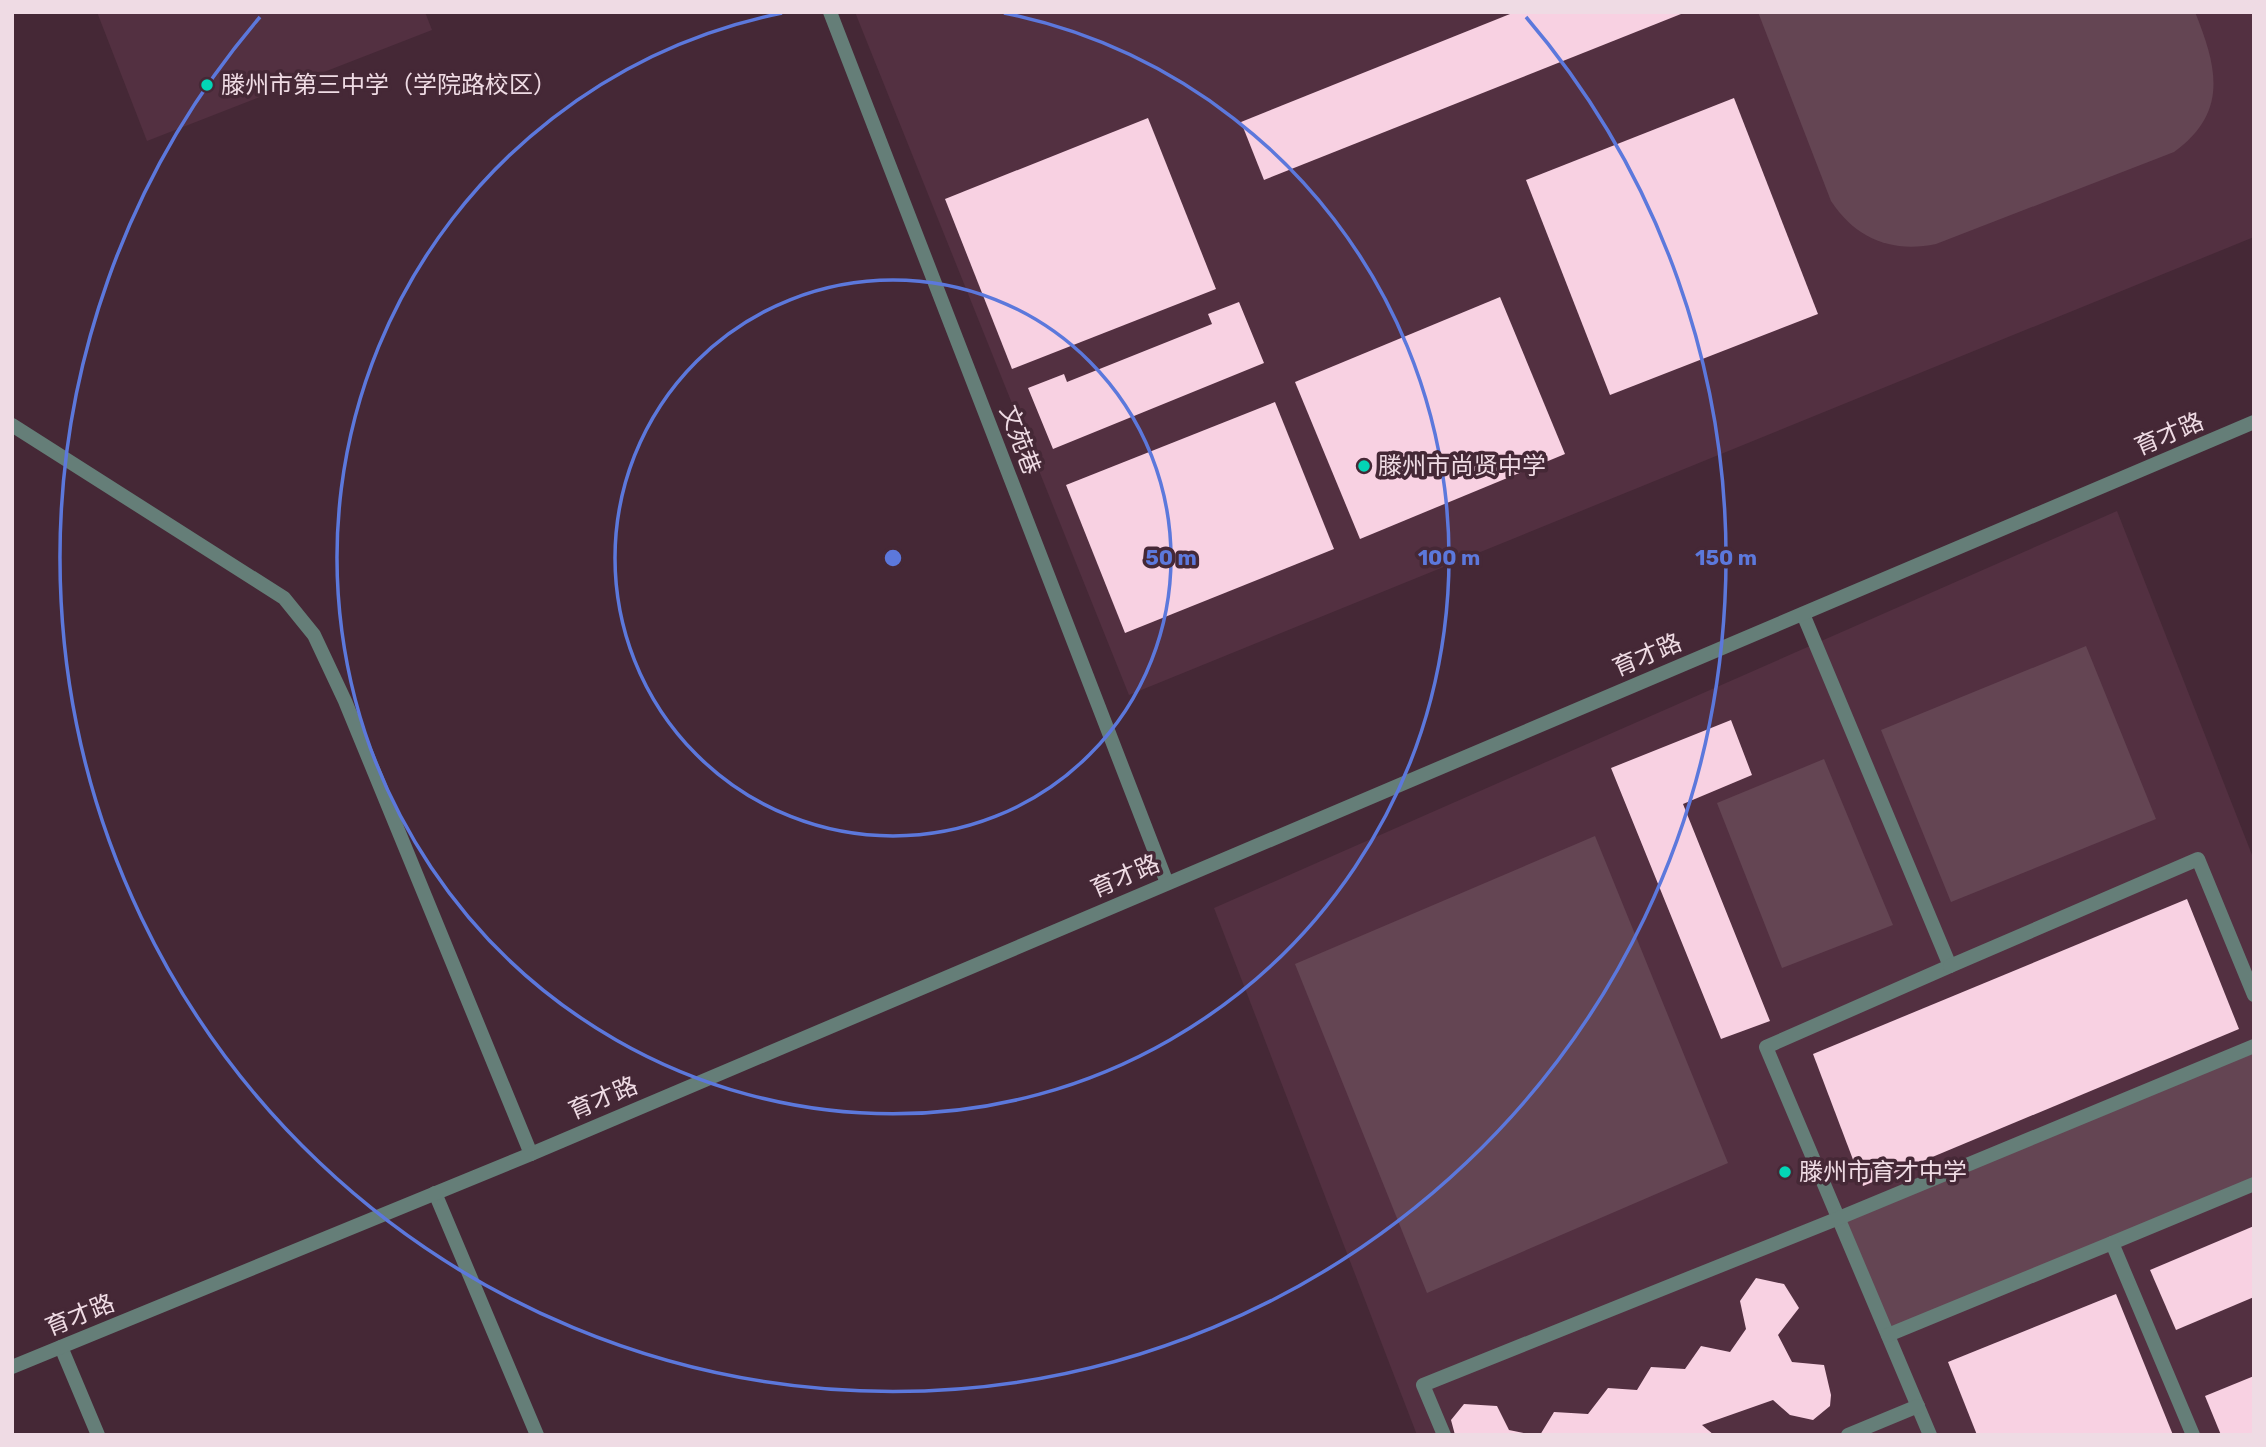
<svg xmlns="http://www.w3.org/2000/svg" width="2266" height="1447" font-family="Rubik,'Noto Sans SC',sans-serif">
<rect width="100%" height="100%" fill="#452836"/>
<g fill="#533041">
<path d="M97,12H425L432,30L147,141Z"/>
<path d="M855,12H2254V237L1129,695Z"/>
<path d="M2117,511L2254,860V1435H1417L1214,908Z"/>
</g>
<g fill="#644553">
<path d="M1758,12H2195C2217,67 2229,112 2174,152L1936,244C1892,253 1856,239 1831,201Z"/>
<path d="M2086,646L2156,819L1951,902L1881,730Z"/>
<path d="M1824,759L1893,925L1782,968L1717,803Z"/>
<path d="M1595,836L1728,1163L1427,1293L1295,964Z"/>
<path d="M2254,1046V1183L1888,1335L1839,1218Z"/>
</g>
<g fill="#f8d1e2">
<path d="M1515,12H1686L1264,180L1241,122Z"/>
<path d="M1734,98L1818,314L1610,395L1526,180Z"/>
<path d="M1148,118L1216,289L1012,369L945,199Z"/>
<path d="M1500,297L1565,454L1360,539L1295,382Z"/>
<path d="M1239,302L1264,363L1053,449L1028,388L1064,374L1067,382L1212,324L1208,314Z"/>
<path d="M1275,402L1334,549L1125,633L1066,485Z"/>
<path d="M1731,720L1752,775L1683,804L1770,1021L1721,1039L1611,768Z"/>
<path d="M2187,899L2239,1029L1863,1186L1813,1054Z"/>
<path d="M2254,1226V1297L2176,1330L2150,1270Z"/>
<path d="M1756,1278L1784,1284L1799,1308L1778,1335L1792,1362L1824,1365L1831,1395L1830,1406L1813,1420L1790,1415L1773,1400L1702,1425L1714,1435H1540L1554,1412L1588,1414L1608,1388L1637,1390L1651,1367L1685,1369L1701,1346L1730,1352L1746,1329L1740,1301Z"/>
<path d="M2116,1294L2173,1435H1977L1948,1362Z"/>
<path d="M2254,1376V1435H2221L2205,1396Z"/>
<path d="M1464,1404L1497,1406L1509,1430L1533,1435H1455L1451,1420Z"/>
</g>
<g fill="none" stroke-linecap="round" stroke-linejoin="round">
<g stroke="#657e78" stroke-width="14">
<path d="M12,425L284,598L314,635L345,701L531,1154"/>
<path d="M1803,614L1950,966L1766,1047L1930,1435"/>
<path d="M1950,966L2198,859L2254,995"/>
<path d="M435,1193L537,1435"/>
<path d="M2112,1243L2254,1184"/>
<path d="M1888,1335L2112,1243L2193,1435"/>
<path d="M61,1347L98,1435"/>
<path d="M1444,1435L1423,1385L1839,1218L2254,1046"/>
<path d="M1848,1435L1918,1406"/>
</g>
<g stroke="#657e78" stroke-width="14">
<path d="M830,12L1167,883"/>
<path d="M12,1367L531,1154L2254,422"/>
</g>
</g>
<g fill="none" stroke="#5c78dc" stroke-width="3.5">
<circle cx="893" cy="558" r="278"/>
<path d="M1004 13A556 556 0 1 1 782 13"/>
<path d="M1526 17A833 833 0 1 1 260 17"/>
</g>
<g fill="#03d5b6" stroke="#452836" stroke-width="2.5">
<circle cx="207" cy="85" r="7"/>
<circle cx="1364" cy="466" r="7"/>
<circle cx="1785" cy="1172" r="7"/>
</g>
<g text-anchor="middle" stroke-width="7" stroke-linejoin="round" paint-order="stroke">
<g font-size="24" fill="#efdbe4" stroke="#452836" text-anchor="start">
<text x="221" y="93">滕州市第三中学（学院路校区）</text>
<text x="1378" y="474">滕州市尚贤中学</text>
<text x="1799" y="1180">滕州市育才中学</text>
</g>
<g font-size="24" fill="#efdbe4" stroke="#452836">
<text transform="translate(2169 434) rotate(-23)" y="8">育才路</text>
<text transform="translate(1020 440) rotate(69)" y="8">文苑巷</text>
<text transform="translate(1647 655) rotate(-23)" y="8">育才路</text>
<text transform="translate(1125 876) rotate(-23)" y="8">育才路</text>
<text transform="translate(603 1098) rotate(-23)" y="8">育才路</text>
<text transform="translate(80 1315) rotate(-22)" y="8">育才路</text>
</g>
</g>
<circle cx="893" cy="558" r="10" fill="#5c78dc" stroke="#452836" stroke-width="3.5"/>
<g font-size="21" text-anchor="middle" font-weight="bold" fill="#5c78dc" stroke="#452836" stroke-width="7" stroke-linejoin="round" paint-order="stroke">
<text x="1171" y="565">50 m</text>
<text x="1449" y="565">100 m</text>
<text x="1726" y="565">150 m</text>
</g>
<rect width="2266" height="1447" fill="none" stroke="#efdbe4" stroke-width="28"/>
</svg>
